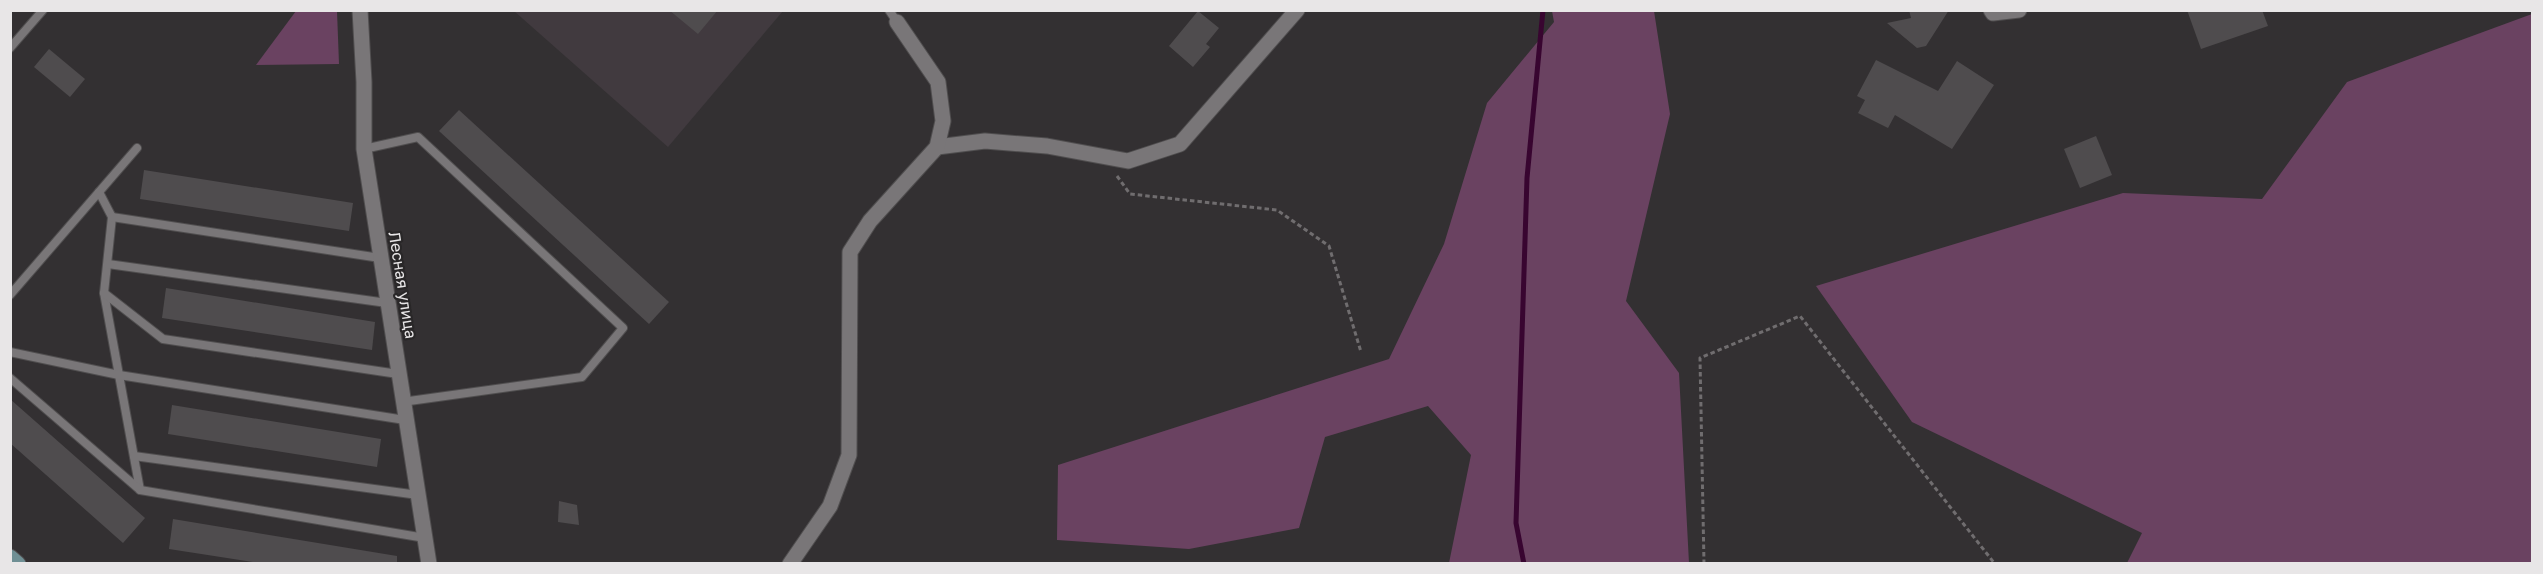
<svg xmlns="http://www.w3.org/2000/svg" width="2543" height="574" font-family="'Golos Text',sans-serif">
<rect width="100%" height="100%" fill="#333032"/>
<path fill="#413a3f" d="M514,11H783L668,147Z"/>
<g fill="#6a4261">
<path d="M296,11H337L339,64L256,65Z"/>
<path d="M1552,11H1654L1670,114L1626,301L1679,373L1689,563H1449L1471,455L1428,406L1325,437L1299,528L1189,549L1057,540L1058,465L1389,359L1444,244L1487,103L1554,22Z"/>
<path d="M2532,14V563H2127L2142,533L1912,422L1816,286L2123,193L2262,199L2347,82Z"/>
</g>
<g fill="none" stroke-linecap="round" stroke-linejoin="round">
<path stroke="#380530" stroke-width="5" d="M1524,564L1516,523L1527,178L1543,10"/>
</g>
<g fill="#4f4c4e">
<path d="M669,10H718L698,34Z"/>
<path d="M1909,10H1949L1926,46L1917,48L1887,23L1911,18Z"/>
<path d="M2187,10H2262L2268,26L2201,49Z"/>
<path d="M1198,11L1219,28L1206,44L1210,47L1193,67L1169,46Z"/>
<path d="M49,49L85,79L70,97L34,67Z"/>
<path d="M1876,60L1938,91L1957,61L1994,85L1952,149L1895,115L1888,128L1858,113L1865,100L1857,96Z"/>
<path d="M459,110L669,302L649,324L439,131Z"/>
<path d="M2096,136L2112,175L2080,188L2064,149Z"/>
<path d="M144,170L353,203L349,231L140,199Z"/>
<path d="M166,288L375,322L372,350L162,318Z"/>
<path d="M10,399L145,518L123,543L10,443Z"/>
<path d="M172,405L381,439L377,467L168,434Z"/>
<path d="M559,501L577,505L579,525L558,522Z"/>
<path d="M173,519L397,556V564H266L169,549Z"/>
</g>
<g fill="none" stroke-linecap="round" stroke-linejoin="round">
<defs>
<g id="lane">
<path d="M889,10L897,22"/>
<path d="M10,48L43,10"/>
<path d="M364,149L418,137L623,328L582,377L402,402"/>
<path d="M99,192L112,217L104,293L140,490"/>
<path d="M112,217L380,258"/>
<path d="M108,264L387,303"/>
<path d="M104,293L163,339L398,374"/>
<path d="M10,295L137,148"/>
<path d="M10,352L119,375L405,420"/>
<path d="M10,378L140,490L425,538"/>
<path d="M134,456L418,495"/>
</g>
<g id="street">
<path d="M360,10L364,82V149L429,564"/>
<path d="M1991,10L1993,13L2019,10"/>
<path d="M937,147L985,141L1047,146L1128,161L1180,144L1297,10"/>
<path d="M790,564L830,506L849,455L850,252L870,221L937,147L943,121L938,82L897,22"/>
</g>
<path id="secondary" d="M10,557L18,564"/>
</defs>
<use href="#lane" stroke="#504e4f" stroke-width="10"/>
<use href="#street" stroke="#504e4f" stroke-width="17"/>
<use href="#secondary" stroke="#504e4f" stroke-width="17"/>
<g stroke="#706d6f" stroke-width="3" stroke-dasharray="4.5 3" stroke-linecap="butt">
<path d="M1117,176L1130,194L1277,210L1329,246L1361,352"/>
<path d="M1704,564L1700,358L1800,316L1995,564"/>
</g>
<use href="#lane" stroke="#797678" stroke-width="8"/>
<use href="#street" stroke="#797678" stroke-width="15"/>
<use href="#secondary" stroke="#6f8f94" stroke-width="15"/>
</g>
<g text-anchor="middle" stroke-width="4.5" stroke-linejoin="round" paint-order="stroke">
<g font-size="16" fill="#e8e6e7" stroke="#292728">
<text transform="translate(403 285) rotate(81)" y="6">Лесная улица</text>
</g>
</g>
<rect width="2543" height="574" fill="none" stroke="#e8e6e7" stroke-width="24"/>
</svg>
